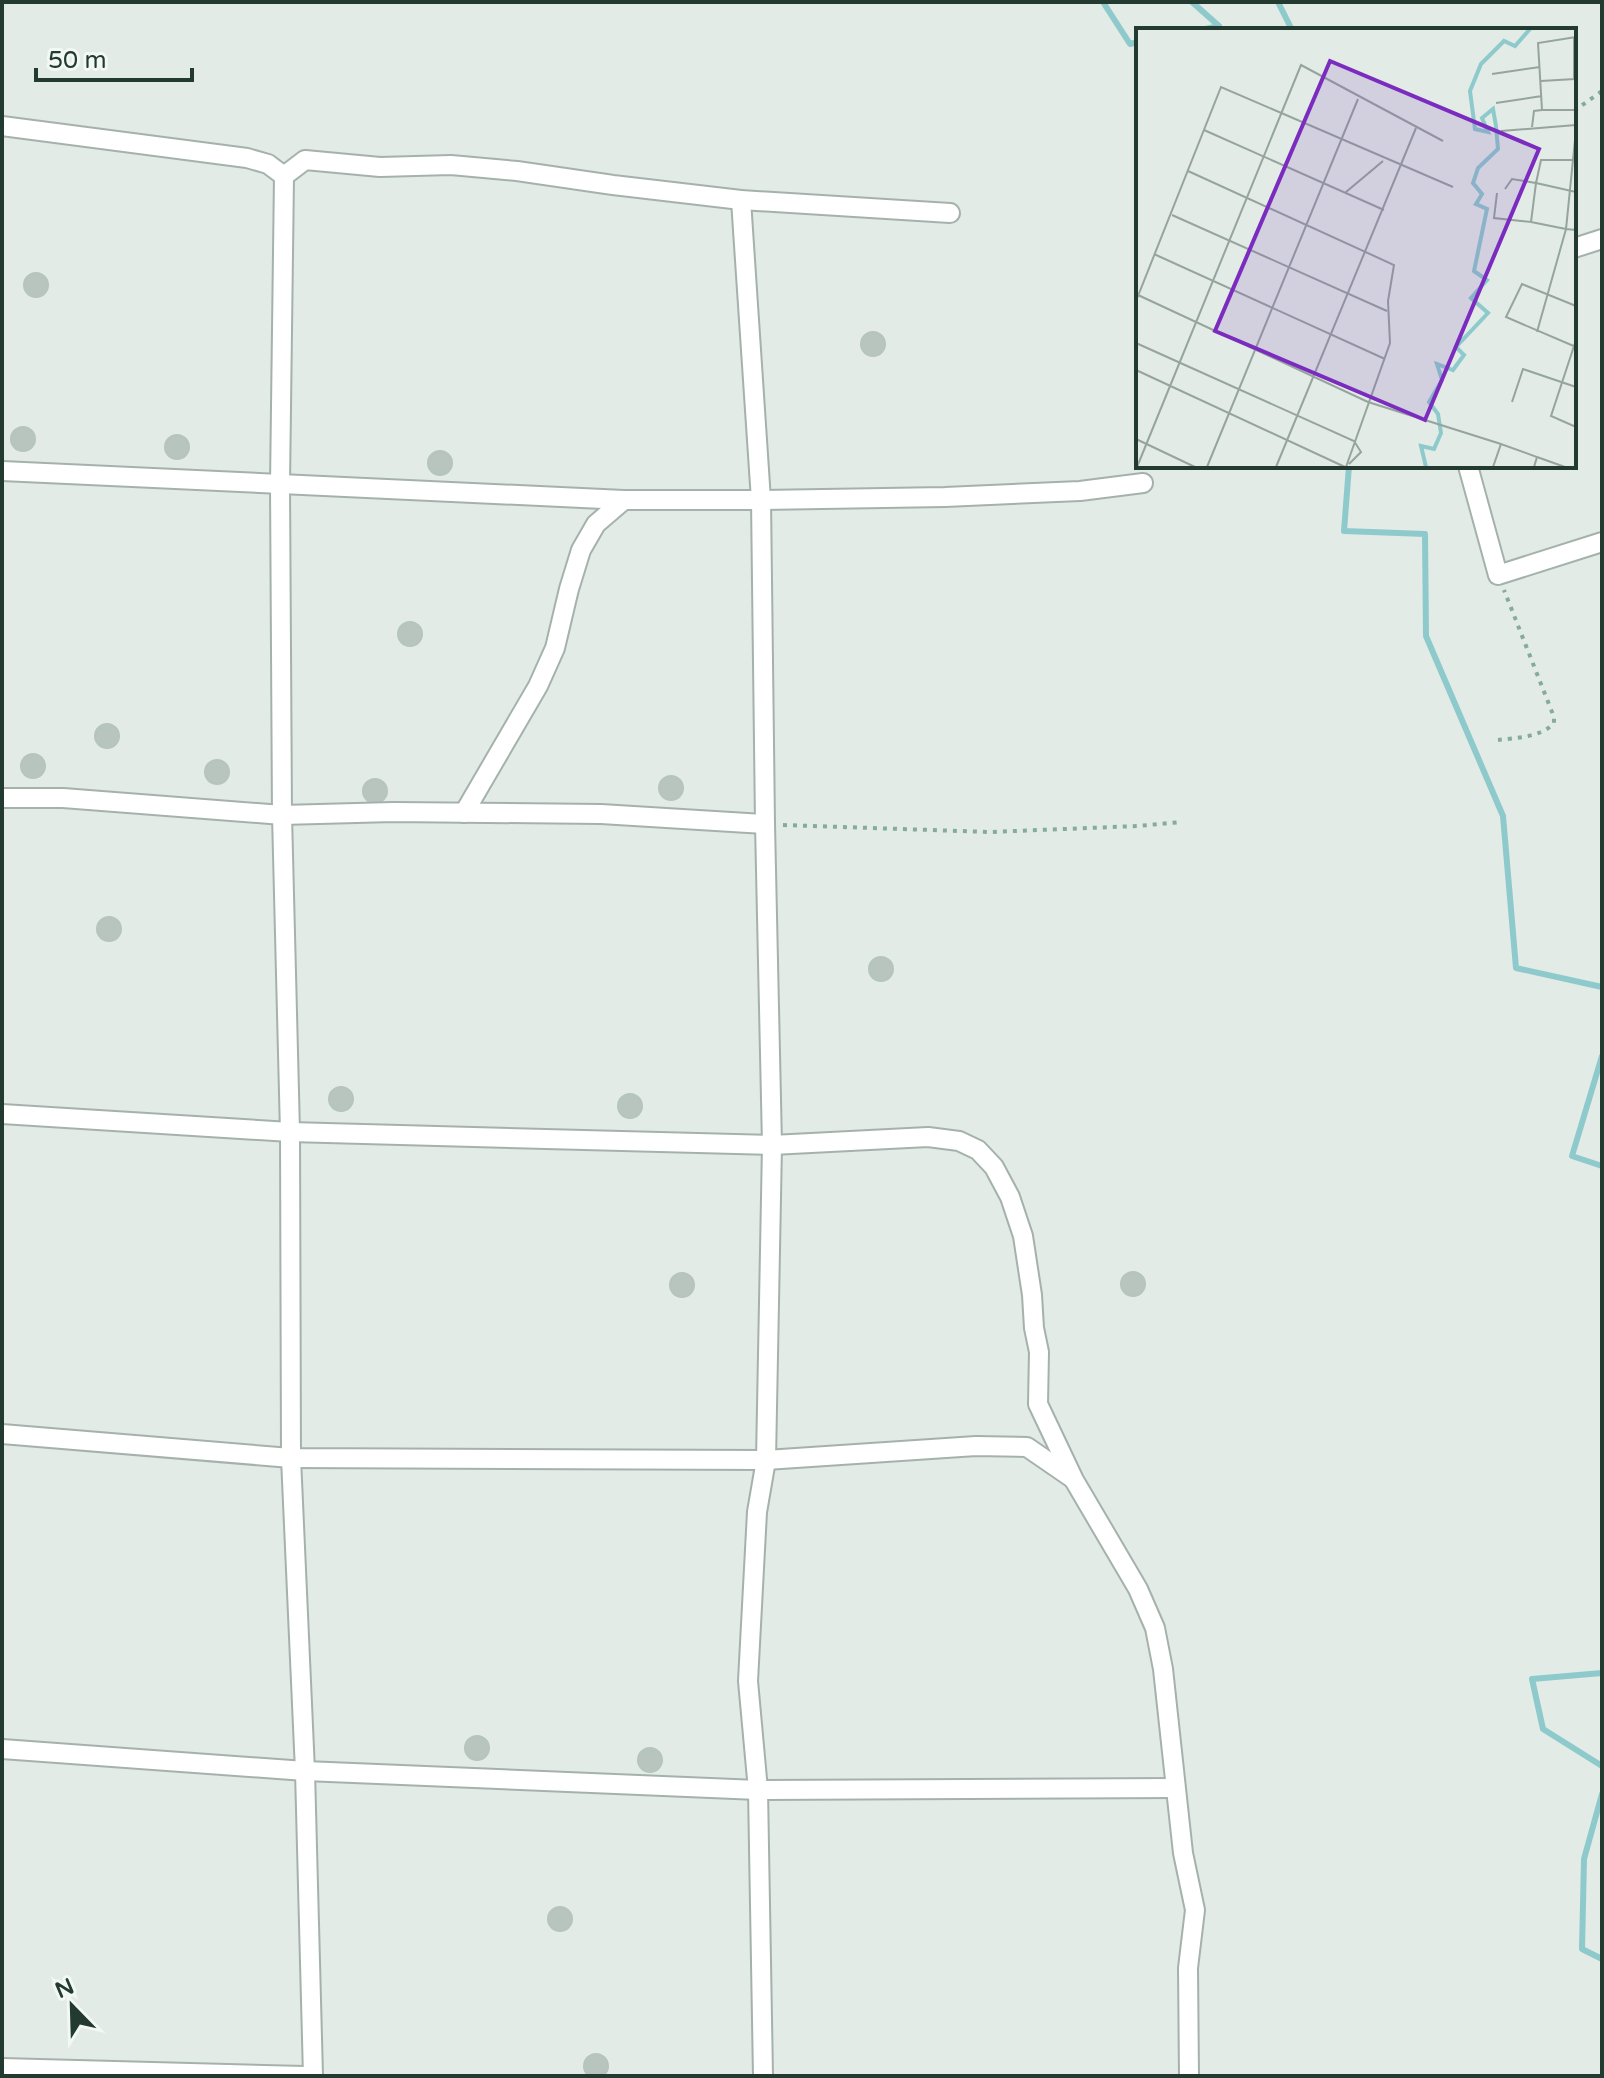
<svg xmlns="http://www.w3.org/2000/svg" width="1604" height="2078" font-family="'Varela Round',sans-serif">
<rect width="100%" height="100%" fill="#e2ebe6"/>
<g fill="none" stroke-linecap="round" stroke-linejoin="round">
<g stroke="#8ecacc" stroke-width="6">
<path d="M1103,2L1130,44L1138,42"/>
<path d="M1192,2L1219,26L1201,30"/>
<path d="M1278,2L1292,30"/>
<path d="M1349,466L1344,531L1425,534L1426,636L1503,816L1516,968L1602,987"/>
<path d="M1602,1056L1572,1156L1602,1166"/>
<path d="M1602,1673L1532,1679L1543,1729L1602,1766"/>
<path d="M1602,1794L1584,1859L1582,1949L1602,1959"/>
</g>
</g>
<g fill="#b7c5be" stroke="#b5c4bc" stroke-width="2">
<circle cx="36" cy="285" r="12"/>
<circle cx="873" cy="344" r="12"/>
<circle cx="23" cy="439" r="12"/>
<circle cx="177" cy="447" r="12"/>
<circle cx="440" cy="463" r="12"/>
<circle cx="410" cy="634" r="12"/>
<circle cx="107" cy="736" r="12"/>
<circle cx="33" cy="766" r="12"/>
<circle cx="217" cy="772" r="12"/>
<circle cx="671" cy="788" r="12"/>
<circle cx="375" cy="791" r="12"/>
<circle cx="109" cy="929" r="12"/>
<circle cx="881" cy="969" r="12"/>
<circle cx="341" cy="1099" r="12"/>
<circle cx="630" cy="1106" r="12"/>
<circle cx="1133" cy="1284" r="12"/>
<circle cx="682" cy="1285" r="12"/>
<circle cx="477" cy="1748" r="12"/>
<circle cx="650" cy="1760" r="12"/>
<circle cx="560" cy="1919" r="12"/>
<circle cx="596" cy="2066" r="12"/>
</g>
<g fill="none" stroke-linecap="round" stroke-linejoin="round">
<defs>
<g id="minor">
<path d="M2,126L247,158L268,164L284,176"/>
<path d="M284,176L280,485L282,815L290,1132L291,1458L305,1771L313,2076"/>
<path d="M284,176L305,160L380,167L451,165L517,171L613,185L741,200L950,213"/>
<path d="M741,200L761,500L765,824L772,1145L766,1460L757,1512L748,1681L758,1790L763,2076"/>
<path d="M1574,248L1602,239"/>
<path d="M1468,466L1498,575L1602,542"/>
<path d="M2,471L624,500H761L945,497L1080,491L1143,483"/>
<path d="M2,798H63L282,815L393,812L601,814L765,824"/>
<path d="M464,813L538,686L555,648L569,589L581,550L596,524L624,500"/>
<path d="M2,1114L290,1132L772,1145L928,1137L959,1141L978,1150L994,1167L1010,1197L1023,1236L1032,1295L1034,1328L1039,1352L1038,1404L1074,1480L1138,1589L1155,1628L1163,1669L1183,1853L1195,1910L1188,1968L1189,2076"/>
<path d="M2,1434L291,1458L766,1460L976,1446L1027,1447L1072,1478"/>
<path d="M2,1749L305,1771L758,1790L1175,1788"/>
<path d="M2,2068L305,2076"/>
</g>
</defs>
<use href="#minor" stroke="#a5b2ac" stroke-width="22"/>
<g stroke="#85ac9a" stroke-width="4" stroke-dasharray="4 6" stroke-linecap="butt">
<path d="M1574,111L1602,91"/>
<path d="M1498,740C1516,738 1542,737 1554,723V717L1504,590"/>
<path d="M783,825L990,832L1138,826L1181,822"/>
</g>
<use href="#minor" stroke="#fff" stroke-width="18"/>
</g>
<g transform="translate(1136 28)">
<rect width="440" height="440" fill="#e2ebe6"/>
<path fill="none" stroke="#8ecacc" stroke-width="4" d="M290,439L285,418L298,421L305,405L302,386L293,374L306,352L301,336L317,342L328,327L320,319L352,285L335,270L351,252L338,243L351,181L340,176L346,166L337,155L342,140L362,121L360,98L357,81L346,90L352,104L339,101L334,63L345,36L368,13L379,18L394,1"/>
<path fill="none" stroke="#96a49e" stroke-width="2" d="M440,9L402,15L406,82H440M356,46L404,39M438,51V9M405,53L439,51M360,75L406,68M396,99L398,83L406,82M68,102L248,182M365,103L440,97M52,143L258,237L252,273L254,315L210,439M369,161L376,151L400,155L405,132H440M210,164L247,133M361,165L358,190L395,194L400,155L440,164M36,187L251,283M395,194L430,201L440,102M18,226L249,331M2,267L232,374L365,416M0,273L85,59L317,159M440,278L386,256L370,289L440,319M401,304L430,201L440,202M440,312L415,388L440,399M0,315L218,413L225,424L213,436M0,342L209,439M376,374L387,341L440,359M0,411L59,439M401,429L429,439M1,439L165,37L307,113M71,439L222,71M140,439L280,100M357,439L365,416L401,429L398,439"/>
<path fill="#7b2cbf" fill-opacity="0.15" stroke="#7b2cbf" stroke-width="4" d="M194,33L403,121L289,392L79,303Z"/>
<rect width="440" height="440" fill="none" stroke="#233a31" stroke-width="4"/>
</g>
<rect width="1604" height="2078" fill="none" stroke="#233a31" stroke-width="8"/>
<g transform="translate(72 2006) rotate(337)" stroke="#f2f8f4" stroke-width="6" paint-order="stroke">
<path d="M0-6L14 30L0 20L-14 30Z" fill="#233a31"/>
<text y="-12" font-size="22" font-weight="bold" text-anchor="middle" fill="#233a31">N</text>
</g>
<path d="M36 68v12h156v-12" fill="none" stroke="#233a31" stroke-width="4"/>
<text x="48" y="68" font-size="24" fill="#233a31" stroke="#f2f8f4" stroke-width="6" paint-order="stroke">50 m</text>
</svg>
